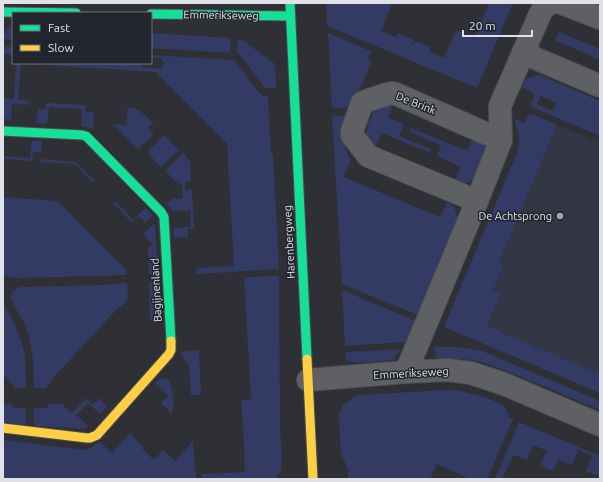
<svg xmlns="http://www.w3.org/2000/svg" width="603" height="482" font-family="Ubuntu,sans-serif">
<rect width="100%" height="100%" fill="#2f3036"/>
<path fill="#323645" d="M557,125L600,143V374L487,326L501,294L493,290L504,265L499,263Z"/>
<g fill="#333a64" fill-rule="evenodd">
<path d="M326,3L392,4L381,31L396,37L398,33L414,40L412,44L413,45L415,41L431,47L429,51L444,58L456,30L474,38L489,3H513L477,88L327,26Z"/>
<path d="M13,25V40L3,39C3,33 8,28 13,25Z"/>
<path d="M559,32L600,49V60L555,40Z"/>
<path d="M151,33L231,38L230,53L151,48Z"/>
<path d="M328,33L371,51L368,59L372,61L352,107L332,108Z"/>
<path d="M238,39H241L275,64L276,88H265L239,54H237Z"/>
<path d="M3,47H13V55L3,54Z"/>
<path d="M151,55L234,60L262,96H268L271,154L273,155L279,269L197,274L196,268L234,266L227,144L155,72L31,64V65L21,64L18,100L29,101V105L12,104L11,121L3,118V98L14,99L16,63H142V67L160,69L165,64L160,58L151,57Z"/>
<path d="M538,75L542,76L600,101V136L530,106L535,94L521,87L520,86C525,79 529,77 538,75ZM541,96L557,103L553,111L537,104Z"/>
<path d="M394,102L388,118L404,124L399,136L431,149L430,153L382,133L375,148L366,140C365,128 371,117 376,106Z"/>
<path d="M46,103L86,105L85,112H94L93,128L82,126V109L49,107L47,124L36,123L38,109H46Z"/>
<path d="M128,108L138,109L153,123L148,128L154,134L138,149L113,124L126,125Z"/>
<path d="M532,114L557,125L499,263L504,265L493,290L501,294L487,326L600,374V393L444,327L516,155C519,147 520,140 518,132C517,127 514,124 515,119L525,123L528,115Z"/>
<path d="M349,115L343,139L350,161L344,177L440,217L447,202C455,206 458,213 457,223L418,315L342,284L332,116Z"/>
<path d="M411,128L467,151L474,136C478,139 483,142 485,147C485,148 486,153 485,154C484,159 474,180 470,182C465,185 459,184 454,182L461,167L437,156L441,145L410,132Z"/>
<path d="M164,135L179,150L161,167L147,152Z"/>
<path d="M32,141H42L41,154L40,152H34L33,153L32,161L3,159V156L30,158Z"/>
<path d="M183,153L190,161L191,181L185,182V190L192,189L194,229H188V237L174,238V228L191,227L190,210L173,211L166,204L172,199L182,198V184H179L165,171Z"/>
<path d="M41,159L76,162L95,181L93,183L75,164L40,162Z"/>
<path d="M3,197L58,201L118,262H119L126,269L127,275L23,278H14L3,276Z"/>
<path d="M115,201L133,220L145,208L153,215L144,223V221L140,218L138,217L132,223L113,203Z"/>
<path d="M155,223L158,274H149L148,248L152,244L143,234Z"/>
<path d="M279,276L280,425L282,461L281,470L276,479H202V474L245,472L244,461H245L241,400L251,399L244,277Z"/>
<path d="M159,281L160,318L155,324L150,320L149,282Z"/>
<path d="M127,283L128,299L121,307H119L52,379V381L45,388H34C34,366 33,344 24,323C20,316 13,304 11,298C10,292 16,288 21,287L102,285Z"/>
<path d="M342,290L416,321L405,342L345,346Z"/>
<path d="M3,301C12,318 22,338 25,357C26,367 26,378 26,388H15L3,374Z"/>
<path d="M434,347H459L482,351L600,401V410L522,377L482,362L465,359L436,358Z"/>
<path d="M400,349L395,358V360C379,361 361,365 346,360V352Z"/>
<path d="M199,350L201,395H191L189,366L182,357L181,352Z"/>
<path d="M164,378L169,381C173,388 175,407 172,414L161,403L168,395L154,383L160,379Z"/>
<path d="M445,390C466,390 485,397 504,405L510,418L513,419L487,479H470L437,464L430,479H348V469L341,454L339,420V414L343,405L355,396L359,395Z"/>
<path d="M98,397L107,406L100,414L88,403L76,415L88,426L85,429L34,426V408H47L48,404H62L72,413L86,398L92,404L94,403L98,400Z"/>
<path d="M3,404H12V408H26V425L3,422Z"/>
<path d="M519,422L600,456V477L586,471L592,456L578,450L572,465L558,460L553,471L540,466L547,451L533,445L527,460L513,455L502,479H495Z"/>
<path d="M130,434L144,447L142,449L154,460L163,450L175,461L193,441L196,479H3V440L86,450L91,448L99,441L112,453Z"/>
</g>
<g fill="none" stroke-linecap="round" stroke-linejoin="round">
<defs>
<g id="street">
<path d="M561,3L600,18"/>
<path d="M523,53L600,86"/>
<path d="M477,201L368,156L352,135V131L361,106L362,103L366,101L387,94L392,93L396,94L501,140"/>
<path d="M406,372L477,201L501,140L500,106L540,14L544,7L551,3"/>
<path d="M308,380L406,372L448,370L471,373L504,384L600,425"/>
</g>
<g id="fast">
<path d="M290,3L307,359"/>
<path d="M3,12L76,13"/>
<path d="M151,14L290,16"/>
<path d="M3,131L82,135L86,136L161,212L164,217L171,341"/>
</g>
<g id="slow">
<path d="M307,359L313,479"/>
<path d="M3,428L87,438H90L97,435L169,354L171,350V341"/>
</g>
</defs>
<use href="#street" stroke="#4c4d52" stroke-width="24"/>
<use href="#fast" stroke="#4c4d52" stroke-width="11"/>
<use href="#slow" stroke="#4c4d52" stroke-width="11"/>
<use href="#street" stroke="#5f6063" stroke-width="22"/>
<use href="#fast" stroke="#16e098" stroke-width="9"/>
<use href="#slow" stroke="#ffcf43" stroke-width="9"/>
</g>
<circle fill="#a2a4aa" stroke="#22252e" stroke-width="1.5" cx="560" cy="216" r="4"/>
<g text-anchor="middle" stroke-width="3" stroke-linejoin="round" paint-order="stroke">
<g font-size="11" fill="#e0e2e8" stroke="#22252e">
<text transform="translate(221 15) rotate(1)" y="4">Emmerikseweg</text>
<text transform="translate(416 103) rotate(22)" y="4">De Brink</text>
<text transform="translate(289 242) rotate(-93)" y="4">Harenbergweg</text>
<text transform="translate(156 290) rotate(-93)" y="4">Bagijnenland</text>
<text transform="translate(411 373) rotate(-3)" y="4">Emmerikseweg</text>
</g>
<g font-size="11" fill="#e0e2e8" stroke="#22252e" text-anchor="end">
<text x="552" y="220">De Achtsprong</text>
</g>
</g>
<rect width="603" height="482" fill="none" stroke="#e0e2e8" stroke-width="8"/>
<rect x="12" y="12" width="140" height="52" fill="#22252e" stroke="#6e7178"/>
<rect x="20" y="25" width="20" height="6" fill="#16e098" stroke="#6e7178"/>
<text x="48" y="32" font-size="12" fill="#e0e2e8">Fast</text>
<rect x="20" y="45" width="20" height="6" fill="#ffcf43" stroke="#6e7178"/>
<text x="48" y="52" font-size="12" fill="#e0e2e8">Slow</text>
<path d="M463 30v6h69v-6" fill="none" stroke="#e0e2e8" stroke-width="2"/>
<text x="469" y="30" font-size="12" fill="#e0e2e8" stroke="#22252e" stroke-width="3" paint-order="stroke">20 m</text>
</svg>
